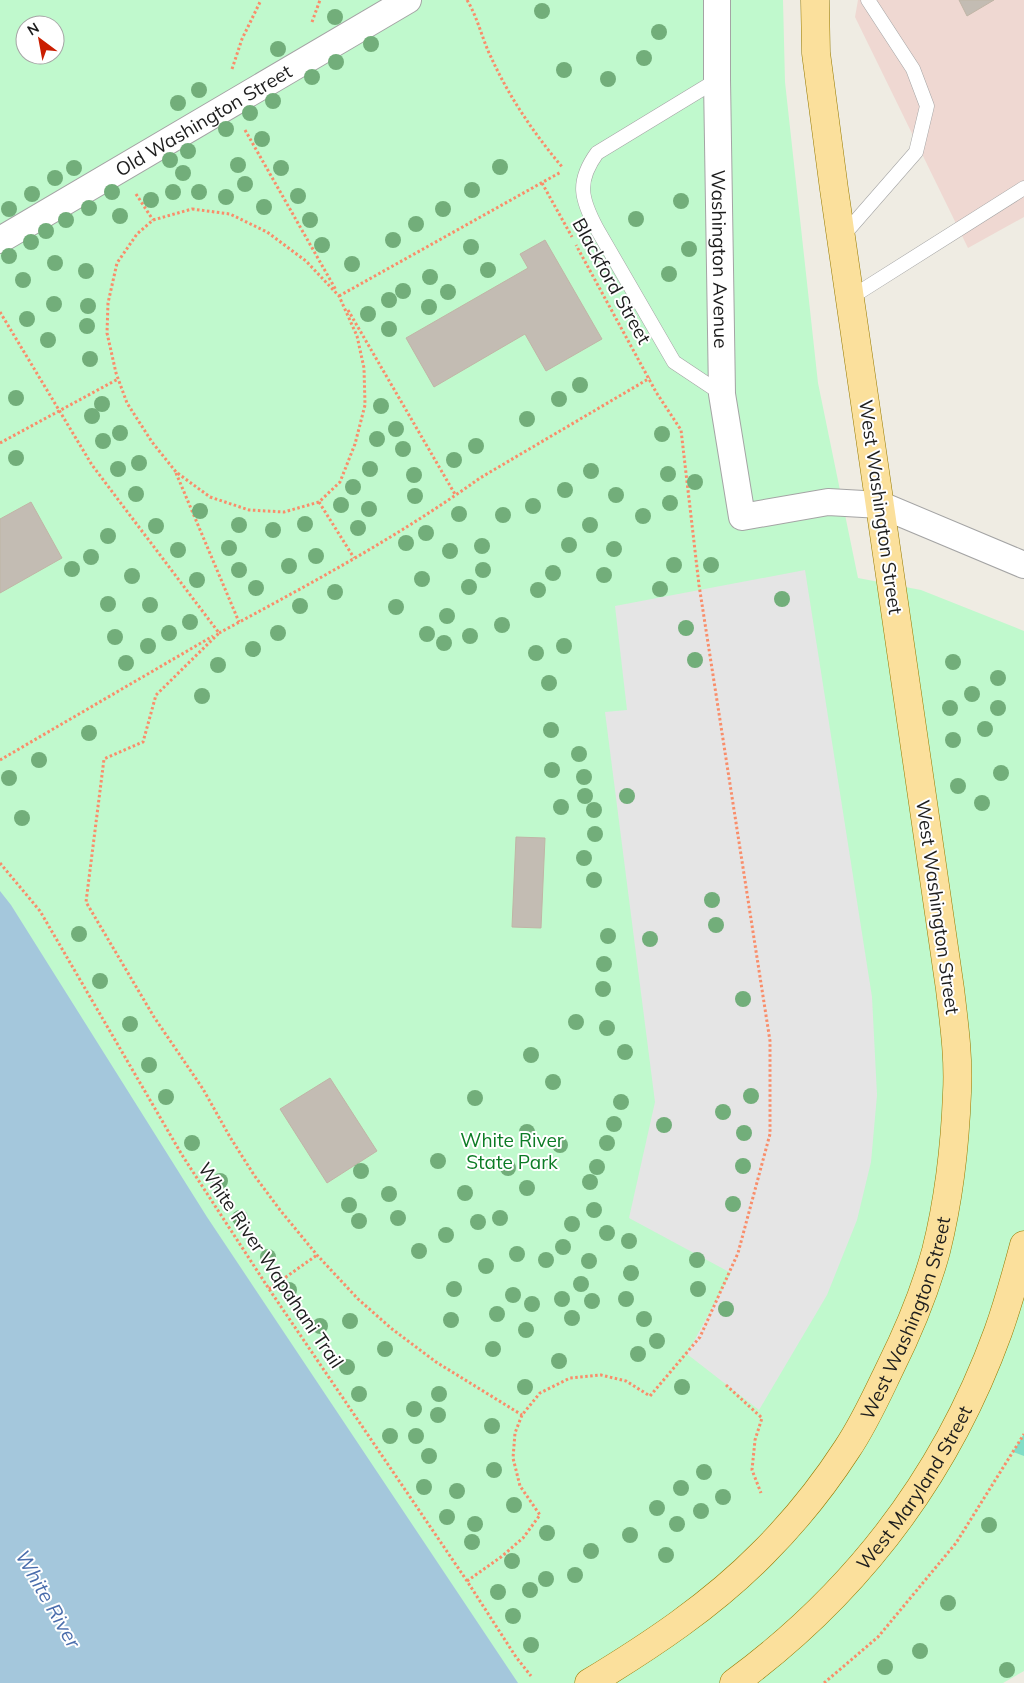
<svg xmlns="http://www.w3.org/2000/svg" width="1024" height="1683" font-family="Mulish,sans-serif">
<rect width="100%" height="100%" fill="#efece3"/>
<path fill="#efd8d2" d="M858,0H1024V217L968,248L855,17Z"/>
<path fill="#c0f9cd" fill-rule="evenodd" d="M0,0H783L785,82L818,383L858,578L921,590L1024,631V1671L1003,1683H0ZM25,25H55V55H25Z"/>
<path fill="#81dec7" d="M1024,1434V1456L1013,1452Z"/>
<path fill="#e5e5e5" d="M805,570L872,997L877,1095L871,1162L857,1220L827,1295L759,1410L687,1354L731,1273L629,1218L655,1102L605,712L627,710L615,606Z"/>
<path fill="#a4c7dc" d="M0,891L11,905L207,1217L518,1683H0Z"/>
<g fill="#c3bcb3" stroke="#c0b5a6">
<path d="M959,0H994L967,16Z"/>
<path d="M545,240L602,339L546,371L525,334L434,387L406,338L528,268L520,254Z"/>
<path d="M31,502L62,558L0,593V519Z"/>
<path d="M516,837L545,838L541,928L512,927Z"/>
<path d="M330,1078L377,1151L327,1183L280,1109Z"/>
</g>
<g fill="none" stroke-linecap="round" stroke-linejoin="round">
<defs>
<g id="lane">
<path d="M717,80L597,153C576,182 581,199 597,229L674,362L722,394"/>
<path d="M841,238L916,152L927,106L913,69L868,0"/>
<path d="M850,298L1024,188"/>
</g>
<g id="street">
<path id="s1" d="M717,0V80L722,394L742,517L828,502L881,505L1024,565"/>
<path id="s2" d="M0,240L408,0"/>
</g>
<g id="primary">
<path id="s3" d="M589,1683C650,1646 712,1605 763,1553C794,1522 823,1486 847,1449C864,1424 877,1395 890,1368C909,1330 925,1291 936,1251C949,1199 955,1146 957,1093C959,1058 954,1023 950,989L834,189L816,53L815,0"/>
<path id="s4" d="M734,1683C856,1593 946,1475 998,1332C1008,1304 1016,1275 1024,1245"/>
</g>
</defs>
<use href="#lane" stroke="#a4a4a4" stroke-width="15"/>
<use href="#street" stroke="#a4a4a4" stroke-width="28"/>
<use href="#primary" stroke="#967a01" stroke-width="29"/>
<g stroke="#f98d6a" stroke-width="3" stroke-dasharray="2.5 2.5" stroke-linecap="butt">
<path d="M467,0C478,18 482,39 491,57C509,97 535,135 563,168"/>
<path d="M312,22L320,0"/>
<path d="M232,69L242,39L261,0"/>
<path d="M245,130L336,290"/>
<path d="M542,183L572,237"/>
<path d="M136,194L153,220"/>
<path d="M192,209L230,214L267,232L306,261L339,296L357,336L364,368L365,405L355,444L340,482L319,502L284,512L249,510L210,497L176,472L152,442L127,403L116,373L107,333L108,303L117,263L137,234L153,220Z"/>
<path d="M339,296L561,172"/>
<path d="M348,310L456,496"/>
<path d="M0,312L92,465L219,633L156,695L143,742L104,759L86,902L154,1017L203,1089L230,1137L254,1175L280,1210L317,1255L358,1299L392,1329L436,1362L522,1415"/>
<path d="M0,443L118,379"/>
<path d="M176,473L239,622"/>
<path d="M319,502L354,558"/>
<path d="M219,633C308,585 398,537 480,478L650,378"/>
<path d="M0,760L213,636"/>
<path d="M0,863L40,911L182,1155L269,1289L467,1581L516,1657L531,1676"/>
<path d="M269,1289L317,1255"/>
<path d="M726,1385L762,1418L755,1440L752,1470L761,1493"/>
<path d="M467,1581L501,1557L523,1538L540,1515L520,1486L513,1458L515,1433L522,1415L540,1393L570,1378L601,1375L626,1381L650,1396L700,1337L738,1253L770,1134V1041L699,585L681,430L656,392L576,245"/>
<path d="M824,1683L878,1637L956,1543L1024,1434"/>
</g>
<use href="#lane" stroke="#fff" stroke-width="14"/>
<use href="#street" stroke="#fff" stroke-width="26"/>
<use href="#primary" stroke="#fbe09c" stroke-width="28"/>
</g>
<g fill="#72ae7a">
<circle cx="542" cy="11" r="8"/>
<circle cx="335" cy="17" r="8"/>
<circle cx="659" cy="32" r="8"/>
<circle cx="371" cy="44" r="8"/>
<circle cx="278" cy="49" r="8"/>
<circle cx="644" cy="58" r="8"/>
<circle cx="336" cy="62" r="8"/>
<circle cx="564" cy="70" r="8"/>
<circle cx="312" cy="77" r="8"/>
<circle cx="608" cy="79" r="8"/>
<circle cx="199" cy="90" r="8"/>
<circle cx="273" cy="101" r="8"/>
<circle cx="178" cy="103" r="8"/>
<circle cx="250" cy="113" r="8"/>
<circle cx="226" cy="129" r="8"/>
<circle cx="262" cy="139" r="8"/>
<circle cx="188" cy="151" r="8"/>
<circle cx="170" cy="160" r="8"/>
<circle cx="238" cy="165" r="8"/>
<circle cx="500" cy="167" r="8"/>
<circle cx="74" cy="168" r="8"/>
<circle cx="281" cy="168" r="8"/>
<circle cx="183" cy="173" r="8"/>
<circle cx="55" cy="178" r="8"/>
<circle cx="245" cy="184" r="8"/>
<circle cx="472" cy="190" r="8"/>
<circle cx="112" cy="192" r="8"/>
<circle cx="173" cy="192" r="8"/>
<circle cx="199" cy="192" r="8"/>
<circle cx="32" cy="194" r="8"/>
<circle cx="298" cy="196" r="8"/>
<circle cx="226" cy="197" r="8"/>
<circle cx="151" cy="200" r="8"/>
<circle cx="681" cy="201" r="8"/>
<circle cx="264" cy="207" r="8"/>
<circle cx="89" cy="208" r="8"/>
<circle cx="9" cy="209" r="8"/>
<circle cx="443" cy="209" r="8"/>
<circle cx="120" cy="216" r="8"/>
<circle cx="636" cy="219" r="8"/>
<circle cx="66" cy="220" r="8"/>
<circle cx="310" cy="220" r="8"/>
<circle cx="416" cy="224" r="8"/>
<circle cx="46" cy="231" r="8"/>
<circle cx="393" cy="240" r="8"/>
<circle cx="31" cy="242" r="8"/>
<circle cx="322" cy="245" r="8"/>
<circle cx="471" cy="247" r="8"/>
<circle cx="689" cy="249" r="8"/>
<circle cx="9" cy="256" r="8"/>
<circle cx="55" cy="263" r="8"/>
<circle cx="352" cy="264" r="8"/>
<circle cx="488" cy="270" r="8"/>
<circle cx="86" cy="271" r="8"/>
<circle cx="669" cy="274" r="8"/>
<circle cx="430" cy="277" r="8"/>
<circle cx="23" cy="280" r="8"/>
<circle cx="403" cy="291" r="8"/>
<circle cx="448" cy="292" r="8"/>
<circle cx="389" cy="300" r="8"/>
<circle cx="54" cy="304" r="8"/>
<circle cx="88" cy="306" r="8"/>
<circle cx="429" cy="307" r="8"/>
<circle cx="368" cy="314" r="8"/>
<circle cx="27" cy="319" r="8"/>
<circle cx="87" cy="326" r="8"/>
<circle cx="389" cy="329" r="8"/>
<circle cx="48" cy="340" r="8"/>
<circle cx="90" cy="359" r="8"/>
<circle cx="580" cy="385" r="8"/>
<circle cx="16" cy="398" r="8"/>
<circle cx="559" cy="399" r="8"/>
<circle cx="102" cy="404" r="8"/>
<circle cx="381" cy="406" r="8"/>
<circle cx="92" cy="416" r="8"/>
<circle cx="527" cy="419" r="8"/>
<circle cx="396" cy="429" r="8"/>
<circle cx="120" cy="433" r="8"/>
<circle cx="662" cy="434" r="8"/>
<circle cx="377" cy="439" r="8"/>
<circle cx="103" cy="441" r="8"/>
<circle cx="476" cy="446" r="8"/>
<circle cx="403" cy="449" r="8"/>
<circle cx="16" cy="458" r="8"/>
<circle cx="454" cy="460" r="8"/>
<circle cx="139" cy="463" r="8"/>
<circle cx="118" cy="469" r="8"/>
<circle cx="370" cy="469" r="8"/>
<circle cx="591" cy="471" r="8"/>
<circle cx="668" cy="474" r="8"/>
<circle cx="414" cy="475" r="8"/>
<circle cx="695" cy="482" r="8"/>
<circle cx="353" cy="487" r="8"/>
<circle cx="565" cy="490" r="8"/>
<circle cx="136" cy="494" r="8"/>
<circle cx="616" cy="495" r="8"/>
<circle cx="415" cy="496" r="8"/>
<circle cx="670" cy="503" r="8"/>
<circle cx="341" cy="505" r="8"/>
<circle cx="533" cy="506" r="8"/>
<circle cx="369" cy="509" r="8"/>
<circle cx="200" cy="511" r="8"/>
<circle cx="459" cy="514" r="8"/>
<circle cx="503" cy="515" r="8"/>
<circle cx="643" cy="516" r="8"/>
<circle cx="305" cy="524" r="8"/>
<circle cx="239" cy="525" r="8"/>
<circle cx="590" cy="525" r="8"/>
<circle cx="156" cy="526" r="8"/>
<circle cx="358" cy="528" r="8"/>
<circle cx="273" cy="530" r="8"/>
<circle cx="426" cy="533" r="8"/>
<circle cx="108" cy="536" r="8"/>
<circle cx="406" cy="543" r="8"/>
<circle cx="569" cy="545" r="8"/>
<circle cx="482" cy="546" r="8"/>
<circle cx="229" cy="548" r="8"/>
<circle cx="614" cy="549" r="8"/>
<circle cx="178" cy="550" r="8"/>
<circle cx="450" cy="551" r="8"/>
<circle cx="316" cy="556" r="8"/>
<circle cx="91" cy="557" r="8"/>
<circle cx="674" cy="565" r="8"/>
<circle cx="711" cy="565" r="8"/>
<circle cx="289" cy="566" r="8"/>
<circle cx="72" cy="569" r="8"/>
<circle cx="239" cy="570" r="8"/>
<circle cx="483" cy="570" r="8"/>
<circle cx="553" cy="573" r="8"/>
<circle cx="604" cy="575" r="8"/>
<circle cx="132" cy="576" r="8"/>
<circle cx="422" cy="579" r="8"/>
<circle cx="197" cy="580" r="8"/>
<circle cx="469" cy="587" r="8"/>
<circle cx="256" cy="588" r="8"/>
<circle cx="660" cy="589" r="8"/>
<circle cx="538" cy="590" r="8"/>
<circle cx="335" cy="592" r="8"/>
<circle cx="782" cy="599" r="8"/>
<circle cx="108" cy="604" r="8"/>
<circle cx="150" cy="605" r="8"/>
<circle cx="300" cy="606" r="8"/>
<circle cx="396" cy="607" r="8"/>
<circle cx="447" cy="616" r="8"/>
<circle cx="190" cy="622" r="8"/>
<circle cx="502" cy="625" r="8"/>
<circle cx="686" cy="628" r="8"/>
<circle cx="169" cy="633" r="8"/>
<circle cx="278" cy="633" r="8"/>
<circle cx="427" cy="634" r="8"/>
<circle cx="470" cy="636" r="8"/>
<circle cx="115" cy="637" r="8"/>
<circle cx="444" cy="643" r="8"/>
<circle cx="148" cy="646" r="8"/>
<circle cx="564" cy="646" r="8"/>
<circle cx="253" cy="649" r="8"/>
<circle cx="536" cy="653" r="8"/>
<circle cx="695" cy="660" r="8"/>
<circle cx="953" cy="662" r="8"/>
<circle cx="126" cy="663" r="8"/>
<circle cx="218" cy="665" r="8"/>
<circle cx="998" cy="678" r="8"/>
<circle cx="549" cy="683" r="8"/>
<circle cx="972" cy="694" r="8"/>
<circle cx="202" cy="696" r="8"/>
<circle cx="950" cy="708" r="8"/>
<circle cx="998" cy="708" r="8"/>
<circle cx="985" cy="729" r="8"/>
<circle cx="551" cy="730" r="8"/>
<circle cx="89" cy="733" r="8"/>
<circle cx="953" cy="740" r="8"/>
<circle cx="579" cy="754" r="8"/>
<circle cx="39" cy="760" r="8"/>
<circle cx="552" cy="770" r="8"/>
<circle cx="1001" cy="773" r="8"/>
<circle cx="584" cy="777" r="8"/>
<circle cx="9" cy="778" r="8"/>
<circle cx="958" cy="786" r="8"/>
<circle cx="585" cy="796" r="8"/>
<circle cx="627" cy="796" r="8"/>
<circle cx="982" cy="803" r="8"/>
<circle cx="561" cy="807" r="8"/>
<circle cx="594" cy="810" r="8"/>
<circle cx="22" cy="818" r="8"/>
<circle cx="595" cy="834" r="8"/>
<circle cx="584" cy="858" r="8"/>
<circle cx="594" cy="880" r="8"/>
<circle cx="712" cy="900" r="8"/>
<circle cx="716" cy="925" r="8"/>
<circle cx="79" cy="934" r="8"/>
<circle cx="608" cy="936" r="8"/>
<circle cx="650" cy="939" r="8"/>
<circle cx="604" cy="964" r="8"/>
<circle cx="100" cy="981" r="8"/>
<circle cx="603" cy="989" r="8"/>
<circle cx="743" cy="999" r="8"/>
<circle cx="576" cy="1022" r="8"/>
<circle cx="130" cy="1024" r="8"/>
<circle cx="607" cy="1028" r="8"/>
<circle cx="625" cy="1052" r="8"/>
<circle cx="531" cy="1055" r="8"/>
<circle cx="149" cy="1065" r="8"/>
<circle cx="553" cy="1082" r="8"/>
<circle cx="751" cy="1096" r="8"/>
<circle cx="166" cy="1097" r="8"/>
<circle cx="475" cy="1098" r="8"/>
<circle cx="621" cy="1102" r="8"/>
<circle cx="723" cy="1112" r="8"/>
<circle cx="614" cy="1124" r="8"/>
<circle cx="664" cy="1125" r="8"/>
<circle cx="527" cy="1132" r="8"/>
<circle cx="744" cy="1133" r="8"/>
<circle cx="192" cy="1143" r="8"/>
<circle cx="607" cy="1143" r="8"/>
<circle cx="560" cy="1145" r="8"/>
<circle cx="438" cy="1161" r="8"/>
<circle cx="743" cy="1166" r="8"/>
<circle cx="597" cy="1167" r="8"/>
<circle cx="508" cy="1168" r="8"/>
<circle cx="361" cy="1171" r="8"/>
<circle cx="220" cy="1181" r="8"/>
<circle cx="590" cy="1182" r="8"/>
<circle cx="527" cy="1188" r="8"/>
<circle cx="465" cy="1193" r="8"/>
<circle cx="389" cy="1194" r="8"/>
<circle cx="733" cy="1204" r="8"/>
<circle cx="349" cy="1205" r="8"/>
<circle cx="594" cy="1210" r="8"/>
<circle cx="240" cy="1218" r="8"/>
<circle cx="398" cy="1218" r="8"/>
<circle cx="500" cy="1218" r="8"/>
<circle cx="359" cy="1221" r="8"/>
<circle cx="478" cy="1222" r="8"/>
<circle cx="572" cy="1224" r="8"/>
<circle cx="607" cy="1233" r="8"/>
<circle cx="446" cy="1235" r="8"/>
<circle cx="629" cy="1241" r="8"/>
<circle cx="563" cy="1247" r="8"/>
<circle cx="419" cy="1251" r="8"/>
<circle cx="517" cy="1254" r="8"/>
<circle cx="268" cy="1257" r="8"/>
<circle cx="546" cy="1260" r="8"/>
<circle cx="697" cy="1260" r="8"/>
<circle cx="589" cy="1261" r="8"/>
<circle cx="486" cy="1266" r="8"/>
<circle cx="631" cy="1273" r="8"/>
<circle cx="581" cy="1284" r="8"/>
<circle cx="454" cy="1289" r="8"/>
<circle cx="698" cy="1289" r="8"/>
<circle cx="289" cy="1290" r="8"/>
<circle cx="513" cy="1295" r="8"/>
<circle cx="562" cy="1299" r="8"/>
<circle cx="626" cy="1299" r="8"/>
<circle cx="592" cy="1301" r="8"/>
<circle cx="532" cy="1304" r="8"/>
<circle cx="726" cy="1309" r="8"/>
<circle cx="497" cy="1314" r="8"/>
<circle cx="572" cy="1318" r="8"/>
<circle cx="644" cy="1319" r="8"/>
<circle cx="451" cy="1320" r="8"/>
<circle cx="350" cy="1321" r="8"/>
<circle cx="320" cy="1326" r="8"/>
<circle cx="526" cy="1330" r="8"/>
<circle cx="657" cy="1341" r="8"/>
<circle cx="385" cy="1349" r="8"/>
<circle cx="493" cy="1349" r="8"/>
<circle cx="638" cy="1354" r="8"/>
<circle cx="559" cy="1361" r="8"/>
<circle cx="347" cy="1367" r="8"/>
<circle cx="525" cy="1387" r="8"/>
<circle cx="682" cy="1387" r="8"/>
<circle cx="359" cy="1394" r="8"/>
<circle cx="439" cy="1394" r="8"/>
<circle cx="414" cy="1409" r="8"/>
<circle cx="438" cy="1415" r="8"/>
<circle cx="492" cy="1426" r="8"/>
<circle cx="390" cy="1436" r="8"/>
<circle cx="416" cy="1436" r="8"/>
<circle cx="429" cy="1456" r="8"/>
<circle cx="494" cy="1470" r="8"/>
<circle cx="704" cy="1472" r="8"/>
<circle cx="424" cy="1487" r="8"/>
<circle cx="681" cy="1488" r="8"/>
<circle cx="457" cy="1491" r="8"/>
<circle cx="723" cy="1497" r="8"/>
<circle cx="514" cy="1505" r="8"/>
<circle cx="657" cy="1508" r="8"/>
<circle cx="701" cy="1511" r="8"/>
<circle cx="447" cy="1517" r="8"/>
<circle cx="475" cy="1524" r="8"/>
<circle cx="677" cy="1524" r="8"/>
<circle cx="989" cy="1525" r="8"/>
<circle cx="547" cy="1533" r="8"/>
<circle cx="630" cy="1535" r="8"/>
<circle cx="472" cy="1542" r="8"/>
<circle cx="591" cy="1551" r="8"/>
<circle cx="666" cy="1555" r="8"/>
<circle cx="512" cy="1561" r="8"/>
<circle cx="575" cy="1575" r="8"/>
<circle cx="546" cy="1579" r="8"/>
<circle cx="530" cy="1590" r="8"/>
<circle cx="498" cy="1592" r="8"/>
<circle cx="948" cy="1603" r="8"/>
<circle cx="513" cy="1616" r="8"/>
<circle cx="531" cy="1645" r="8"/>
<circle cx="920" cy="1651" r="8"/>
<circle cx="885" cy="1667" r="8"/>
<circle cx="1007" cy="1670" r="8"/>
</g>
<g text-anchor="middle" stroke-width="4" stroke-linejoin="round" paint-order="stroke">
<g font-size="19" fill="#1d1d1d" stroke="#fff">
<text dy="7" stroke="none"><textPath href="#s2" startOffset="236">Old Washington Street</textPath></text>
<text dy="7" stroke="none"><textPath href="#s1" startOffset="259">Washington Avenue</textPath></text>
<text transform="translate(612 281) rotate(61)" y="7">Blackford Street</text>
<text transform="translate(881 507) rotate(82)" y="7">West Washington Street</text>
<text transform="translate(938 907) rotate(82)" y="7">West Washington Street</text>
<text transform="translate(271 1265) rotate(56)" y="7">White River Wapahani Trail</text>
<text dy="7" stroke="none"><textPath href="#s3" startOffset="496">West Washington Street</textPath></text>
<text dy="7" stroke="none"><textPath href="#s4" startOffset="268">West Maryland Street</textPath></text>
</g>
<g font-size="19" fill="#0c7b25" stroke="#fff">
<text x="512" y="1147">White River<tspan x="512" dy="22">State Park</tspan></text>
</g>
<g font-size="20" font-style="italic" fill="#4a6dac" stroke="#fff">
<text transform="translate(48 1599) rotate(60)" y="7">White River</text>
</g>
</g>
<g transform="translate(40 40) rotate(328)"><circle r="24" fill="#ffffff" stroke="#a5a5a5"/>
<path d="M0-4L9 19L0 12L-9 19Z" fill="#ca1e01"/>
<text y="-8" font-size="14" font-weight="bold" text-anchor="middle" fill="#1d1d1d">N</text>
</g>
</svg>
